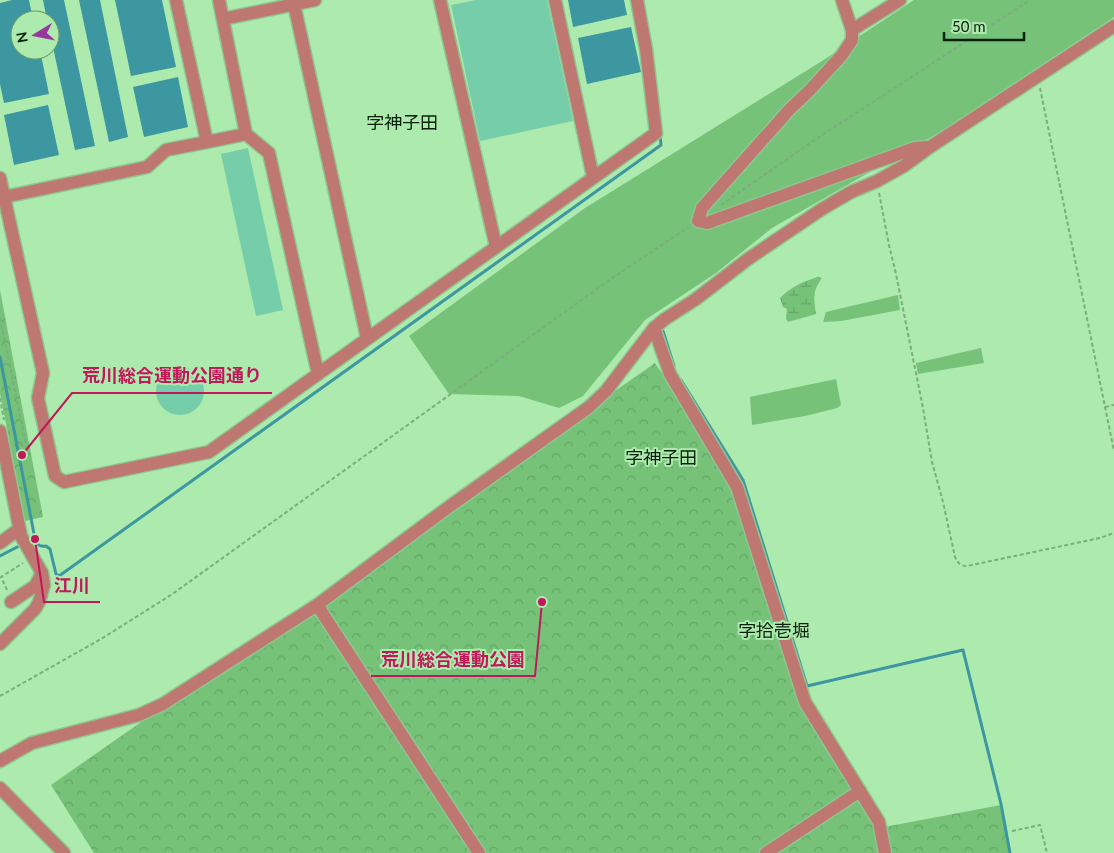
<svg xmlns="http://www.w3.org/2000/svg" width="1114" height="853" font-family="Lato,'Noto Sans JP',sans-serif">
<defs>
<pattern id="forest-crowns" width="20" height="18" patternUnits="userSpaceOnUse" patternTransform="scale(1.25)"><rect width="20" height="18" fill="#75c278"/><path d="M2 6a3 3 0 1 1 6 0M12 15a3 3 0 1 1 6 0" fill="none" stroke="#64a666"/></pattern>
<pattern id="wetland-marsh" width="20" height="14" patternUnits="userSpaceOnUse" patternTransform="scale(1.25)"><rect width="20" height="14" fill="#75c278"/><path d="M1 5h8M5 5V1M11 12h8M15 12V8" fill="none" stroke="#64a666"/></pattern>
</defs>
<rect width="100%" height="100%" fill="#adeaae"/>
<g fill="#75c278">
<path d="M914,0H1114V17L945,129L772,228L716,273L645,320L583,396L559,408L519,396L449,394L409,336L585,208L822,61Z"/>
<path d="M898,295L900,310L841,321L823,322L826,312Z"/>
<path d="M981,348L984,363L918,374L916,363Z"/>
<path d="M836,379L841,405L837,408L805,416L752,425L750,397Z"/>
</g>
<g fill="url(#forest-crowns)">
<path d="M0,290L43,517L25,521L0,393Z"/>
<path d="M655,363L715,453L739,498L802,705L879,828L1001,805L1009,853H94L51,785Z"/>
</g>
<path fill="url(#wetland-marsh)" d="M818,277L822,278C812,292 814,298 816,314L788,322L786,319L787,309L783,307L780,298C792,286 802,282 818,277Z"/>
<g fill="#3c97a0">
<path d="M12,0H29L33,20H20V50H40L49,94L4,103L0,84V3Z"/>
<path d="M43,0H64L95,146L75,150L50,33V20H47Z"/>
<path d="M79,0H100L128,137L109,142Z"/>
<path d="M115,0H162L176,67L131,76Z"/>
<path d="M568,0H624L627,15L573,27Z"/>
<path d="M631,27L641,72L587,84L578,38Z"/>
<path d="M178,77L188,127L144,137L133,87Z"/>
<path d="M48,105L59,155L14,165L4,115Z"/>
</g>
<g fill="none" stroke-linecap="round" stroke-linejoin="round">
<g stroke="#3c97a0" stroke-width="3">
<path d="M663,331L674,366"/>
<path d="M0,357L35,539C38,545 39,547 46,546L50,549L56,574L59,576L661,145L660,134"/>
<path d="M681,380L743,480L807,686L963,650L1001,804L1010,853"/>
<path d="M0,556L23,544"/>
</g>
</g>
<g fill="#75cea9">
<path d="M476,0H547L573,121L480,141L451,5Z"/>
<path d="M248,148L283,310L256,316L221,154Z"/>
<circle cx="180" cy="391" r="24"/>
</g>
<g fill="none" stroke-linecap="round" stroke-linejoin="round">
<defs>
<g id="minor">
<path d="M176,0L207,142L246,134"/>
<path d="M440,0L496,247"/>
<path d="M555,0L593,177"/>
<path d="M842,0L852,30V40L842,55L810,90L789,110L702,208L698,221L707,223L915,148L928,147"/>
<path d="M294,4L367,338"/>
<path d="M223,19L315,0"/>
<path d="M852,30L900,0"/>
<path d="M0,178L43,373L38,398L55,476L64,482L209,452L318,374L269,153L246,134L219,0"/>
<path d="M4,197L147,167L166,150L207,142"/>
<path d="M654,328L670,374L737,487L805,702L879,822L885,853"/>
<path d="M318,374L656,133L646,49L637,0"/>
<path d="M0,431L21,536L42,573L44,585L39,602L35,609L0,644"/>
<path d="M0,543L19,529"/>
<path d="M11,602L35,586L42,573"/>
<path d="M317,605L479,853"/>
<path d="M0,761L32,743L139,715L163,704L317,605L450,506L589,407L606,391L654,328L665,319L696,299L748,259L822,209L851,192L877,181L904,166L930,147L1114,26"/>
<path d="M0,788L64,853"/>
<path d="M766,853L860,791"/>
</g>
</defs>
<use href="#minor" stroke="#8fc690" stroke-width="15"/>
<g stroke="#7bad7d" stroke-width="2" stroke-dasharray="4 2.5" stroke-linecap="butt">
<path d="M1040,88L1114,451"/>
<path d="M879,193L889,245L896,274L923,408L932,462L943,502L955,557C958,563 960,566 967,566L1100,538L1114,533"/>
<path d="M721,205L813,141L1030,0"/>
<path d="M0,318L28,454L16,456"/>
<path d="M0,398L4,420"/>
<path d="M1105,407L1114,405"/>
<path d="M7,590L1,577L23,563"/>
<path d="M0,696L101,639L171,595L615,276L689,227"/>
<path d="M1012,831L1040,825L1047,853"/>
</g>
<use href="#minor" stroke="#bf7771" stroke-width="12"/>
</g>
<g text-anchor="middle" stroke-width="4" stroke-linejoin="round" paint-order="stroke">
<g font-size="18" fill="#08200a" stroke="#adeaae">
<text x="402" y="129">字神子田</text>
<text x="661" y="464">字神子田</text>
<text x="774" y="637">字拾壱堀</text>
</g>
</g>
<path fill="none" stroke="#c2185b" stroke-width="2" d="M22 455L72 393H272M35 539L44 602H100M542 602L535 676H371"/>
<g fill="#c2185b" stroke="#adeaae" stroke-width="2">
<circle cx="22" cy="455" r="5"/>
<circle cx="35" cy="539" r="5"/>
<circle cx="542" cy="602" r="5"/>
</g>
<g font-size="18" text-anchor="middle" font-weight="bold" fill="#c2185b" stroke="#adeaae" stroke-width="4" stroke-linejoin="round" paint-order="stroke">
<text x="172" y="382">荒川総合運動公園通り</text>
<text x="72" y="592">江川</text>
<text x="453" y="666">荒川総合運動公園</text>
</g>
<g transform="translate(35 35) rotate(260)"><circle r="24" fill="#adeaae" stroke="#6b996c"/>
<path d="M0-4L9 19L0 12L-9 19Z" fill="#97379e"/>
<text y="-8" font-size="14" font-weight="bold" text-anchor="middle" fill="#08200a">N</text>
</g>
<path d="M944 32v8h80v-8" fill="none" stroke="#08200a" stroke-width="2.5"/>
<text x="952" y="32" font-size="15" fill="#08200a" stroke="#adeaae" stroke-width="4" paint-order="stroke">50 m</text>
</svg>
